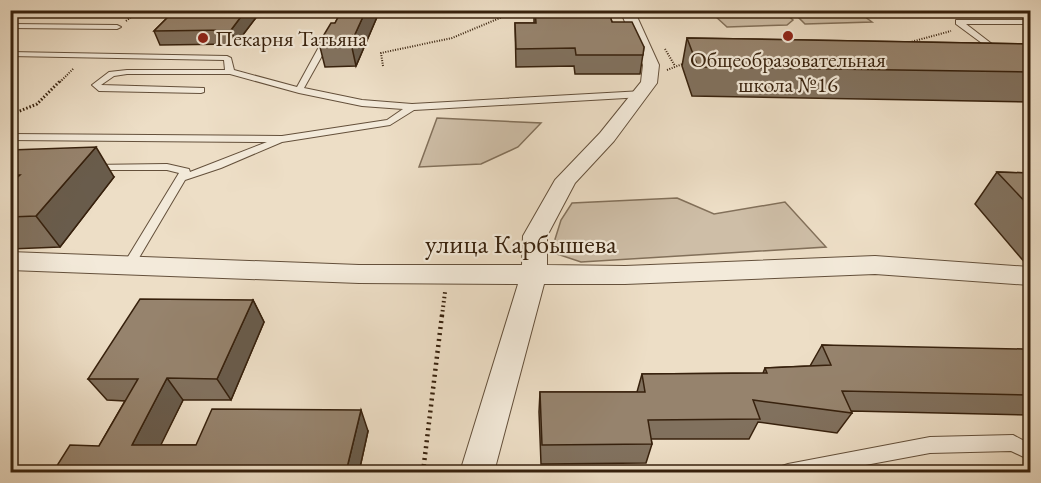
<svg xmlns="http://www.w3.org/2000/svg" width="1041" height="483" viewBox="0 0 1041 483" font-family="'EB Garamond',serif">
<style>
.green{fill:#cebea7;stroke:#82705a;stroke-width:1.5}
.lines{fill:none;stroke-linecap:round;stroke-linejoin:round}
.lane-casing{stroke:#64503b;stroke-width:2}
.street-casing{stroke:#64503b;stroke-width:2}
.path-far3{stroke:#37210d;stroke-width:2;stroke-dasharray:1 1.5;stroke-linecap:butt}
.path-far2{stroke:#37210d;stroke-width:3;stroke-dasharray:1.5 2;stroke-linecap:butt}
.path-far1{stroke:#37210d;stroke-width:4;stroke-dasharray:1.5 3;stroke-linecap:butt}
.path{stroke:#37210d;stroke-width:4.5;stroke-dasharray:2 4;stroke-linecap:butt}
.lane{fill:#f3eada;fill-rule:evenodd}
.street{fill:#f3eada;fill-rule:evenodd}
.wall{fill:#81715e;stroke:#37210d;stroke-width:1.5}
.shaded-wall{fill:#695c4c;stroke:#37210d;stroke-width:1.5}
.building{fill:#96836d;stroke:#37210d;stroke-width:1.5}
.poi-dot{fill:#8f2418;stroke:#f3eada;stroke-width:2}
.labels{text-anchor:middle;stroke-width:4.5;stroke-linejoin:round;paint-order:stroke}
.far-poi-label{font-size:22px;fill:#37210d;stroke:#f3eada;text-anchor:start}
.street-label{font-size:27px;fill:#37210d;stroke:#f3eada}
</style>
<rect width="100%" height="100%" fill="#eddec6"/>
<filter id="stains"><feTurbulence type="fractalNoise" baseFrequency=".00333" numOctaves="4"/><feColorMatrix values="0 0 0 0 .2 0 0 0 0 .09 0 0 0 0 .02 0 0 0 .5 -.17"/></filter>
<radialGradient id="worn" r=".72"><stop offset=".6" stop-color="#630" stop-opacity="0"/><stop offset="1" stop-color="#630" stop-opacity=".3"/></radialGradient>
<g class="green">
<path d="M 792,11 L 857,11 L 872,22 L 805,24 Z"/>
<path d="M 776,13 L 787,15 L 793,20 L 787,25 L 727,27 L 715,16 Z"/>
<path d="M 437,118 L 541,123 L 518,147 L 481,164 L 419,167 Z"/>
<path d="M 677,198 L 714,214 L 785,202 L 826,247 L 581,262 L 551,252 L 561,220 L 572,203 Z"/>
</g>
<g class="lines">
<g class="lane-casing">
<g id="lane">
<path d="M 956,20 L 1030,20 L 1030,24 L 966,24 L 1001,51 L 1002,53 L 998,55 L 956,24 Z"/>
<path d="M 10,24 L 117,25 L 121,27 L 117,29 L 10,28 Z"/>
<path d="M 326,34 L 333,36 L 304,88 L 362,100 L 412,104 L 643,91 L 647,94 L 643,97 L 414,110 L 390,125 L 282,142 L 221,168 L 185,180 L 133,268 L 125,268 L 123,265 L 179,173 L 167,170 L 93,170 L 88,167 L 89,165 L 167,164 L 189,169 L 190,172 L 267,142 L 10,140 L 10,134 L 282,136 L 387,120 L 403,109 L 362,106 L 299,93 L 230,74 L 127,74 L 114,76 L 101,85 L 204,88 L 204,92 L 201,93 L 99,91 L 92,85 L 109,72 L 127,70 L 225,70 L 224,60 L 10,56 L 10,52 L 227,56 L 231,58 L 234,70 L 297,87 Z"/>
<path d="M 1013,435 L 1030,444 L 1030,460 L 1011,451 L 930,453 L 828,472 L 779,472 L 782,466 L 788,464 L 930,437 Z"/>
</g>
</g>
<g class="street-casing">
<path id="street" d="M 620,10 L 634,10 L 659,65 L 657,83 L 614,141 L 575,183 L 547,236 L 547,265 L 625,266 L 875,256 L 1030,267 L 1030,285 L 875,274 L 625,284 L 544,284 L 494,472 L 460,472 L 518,284 L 359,283 L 10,270 L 10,252 L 359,265 L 522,265 L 523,236 L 555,180 L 600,133 L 641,82 L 643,65 Z"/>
</g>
<g class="path-far3">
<path d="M 126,21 L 140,10"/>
<path d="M 907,43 L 951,31"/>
<path d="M 665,49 L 675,66"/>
<path d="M 383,66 L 381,53 L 452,38 L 519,10"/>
<path d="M 667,70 L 685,63"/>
<path d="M 60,82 L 74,68"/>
</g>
<path class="path-far2" d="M 10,115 L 37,104 L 61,80"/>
<path class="path-far1" d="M 442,316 L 445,292"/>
<path class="path" d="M 423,472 L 442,315"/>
<use href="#lane" class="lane"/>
<use href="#street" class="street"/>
</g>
<g class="wall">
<path d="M 175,10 L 261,10 L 261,11 L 236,44 L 160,45 L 154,31 Z"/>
<path d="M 342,10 L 380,10 L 356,66 L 325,67 L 319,43 L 335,23 Z"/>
<path d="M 534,10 L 608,10 L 612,22 L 644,47 L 640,74 L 575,74 L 574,66 L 516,67 L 515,23 L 534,23 Z"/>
<path d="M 687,38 L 1030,44 L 1030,102 L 692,96 L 682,66 Z"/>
<path d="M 10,150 L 114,177 L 60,247 L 10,249 Z"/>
<path d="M 997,172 L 1030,173 L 1030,266 L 1026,264 L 975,204 Z"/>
<path d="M 253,300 L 264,322 L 231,400 L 183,400 L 160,445 L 196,445 L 368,431 L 359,472 L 99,446 L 125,401 L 107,400 L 88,379 Z"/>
<path d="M 822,345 L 1030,359 L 1030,415 L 851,411 L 852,413 L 837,433 L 758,422 L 749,439 L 651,439 L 652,444 L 646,463 L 541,464 L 539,412 L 540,392 L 637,392 L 642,374 L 763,373 L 765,368 L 810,366 Z"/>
</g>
<g class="shaded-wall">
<path d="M 246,10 L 261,11 L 236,44 L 231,30 Z"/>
<path d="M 366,10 L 380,10 L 356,66 L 351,43 Z"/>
<path d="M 96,147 L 114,177 L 60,247 L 36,216 Z"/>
<path d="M 253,300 L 264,322 L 231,400 L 217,379 Z"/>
<path d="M 167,378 L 183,400 L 151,465 L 132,445 Z"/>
<path d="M 361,410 L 368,431 L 359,472 L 346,472 Z"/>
</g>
<g class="building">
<path d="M 175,10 L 246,10 L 231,30 L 154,31 Z"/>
<path d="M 342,10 L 366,10 L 351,43 L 319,43 L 331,23 L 335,23 Z"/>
<path d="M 535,10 L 608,10 L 612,22 L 632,22 L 644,47 L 643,55 L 576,55 L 575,48 L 516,49 L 515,23 L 536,23 Z"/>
<path d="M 687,38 L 1030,44 L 1030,72 L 698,67 Z"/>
<path d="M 96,147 L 36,216 L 10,217 L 10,184 L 20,175 L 10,175 L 10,150 Z"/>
<path d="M 997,172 L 1030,173 L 1030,207 Z"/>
<path d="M 140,299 L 253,300 L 217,379 L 167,378 L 132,445 L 196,445 L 212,409 L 361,410 L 346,472 L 53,472 L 70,445 L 99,446 L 138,379 L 88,379 Z"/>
<path d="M 822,345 L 1023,349 L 1030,359 L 1030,395 L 842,391 L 852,413 L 753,400 L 760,419 L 648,420 L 652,444 L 542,445 L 540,392 L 645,392 L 642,374 L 767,373 L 765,368 L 831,365 Z"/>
</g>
<g class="poi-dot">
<circle cx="788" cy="36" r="6"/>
<circle cx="203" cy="38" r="6"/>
</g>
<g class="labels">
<g class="far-poi-label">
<text x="215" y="46">Пекарня Татьяна</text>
<text x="788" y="67" text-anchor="middle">Общеобразовательная<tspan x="788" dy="25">школа №16</tspan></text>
</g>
<g class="street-label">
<text x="521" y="253">улица Карбышева</text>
</g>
</g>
<rect width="1041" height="483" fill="none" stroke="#eddec6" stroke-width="36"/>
<rect x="12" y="12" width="1017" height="459" fill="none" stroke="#37210d" stroke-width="3"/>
<rect x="18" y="18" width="1005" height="447" fill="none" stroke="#37210d" stroke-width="1.5"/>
<rect width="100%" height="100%" filter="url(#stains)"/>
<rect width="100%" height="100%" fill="url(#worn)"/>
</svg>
